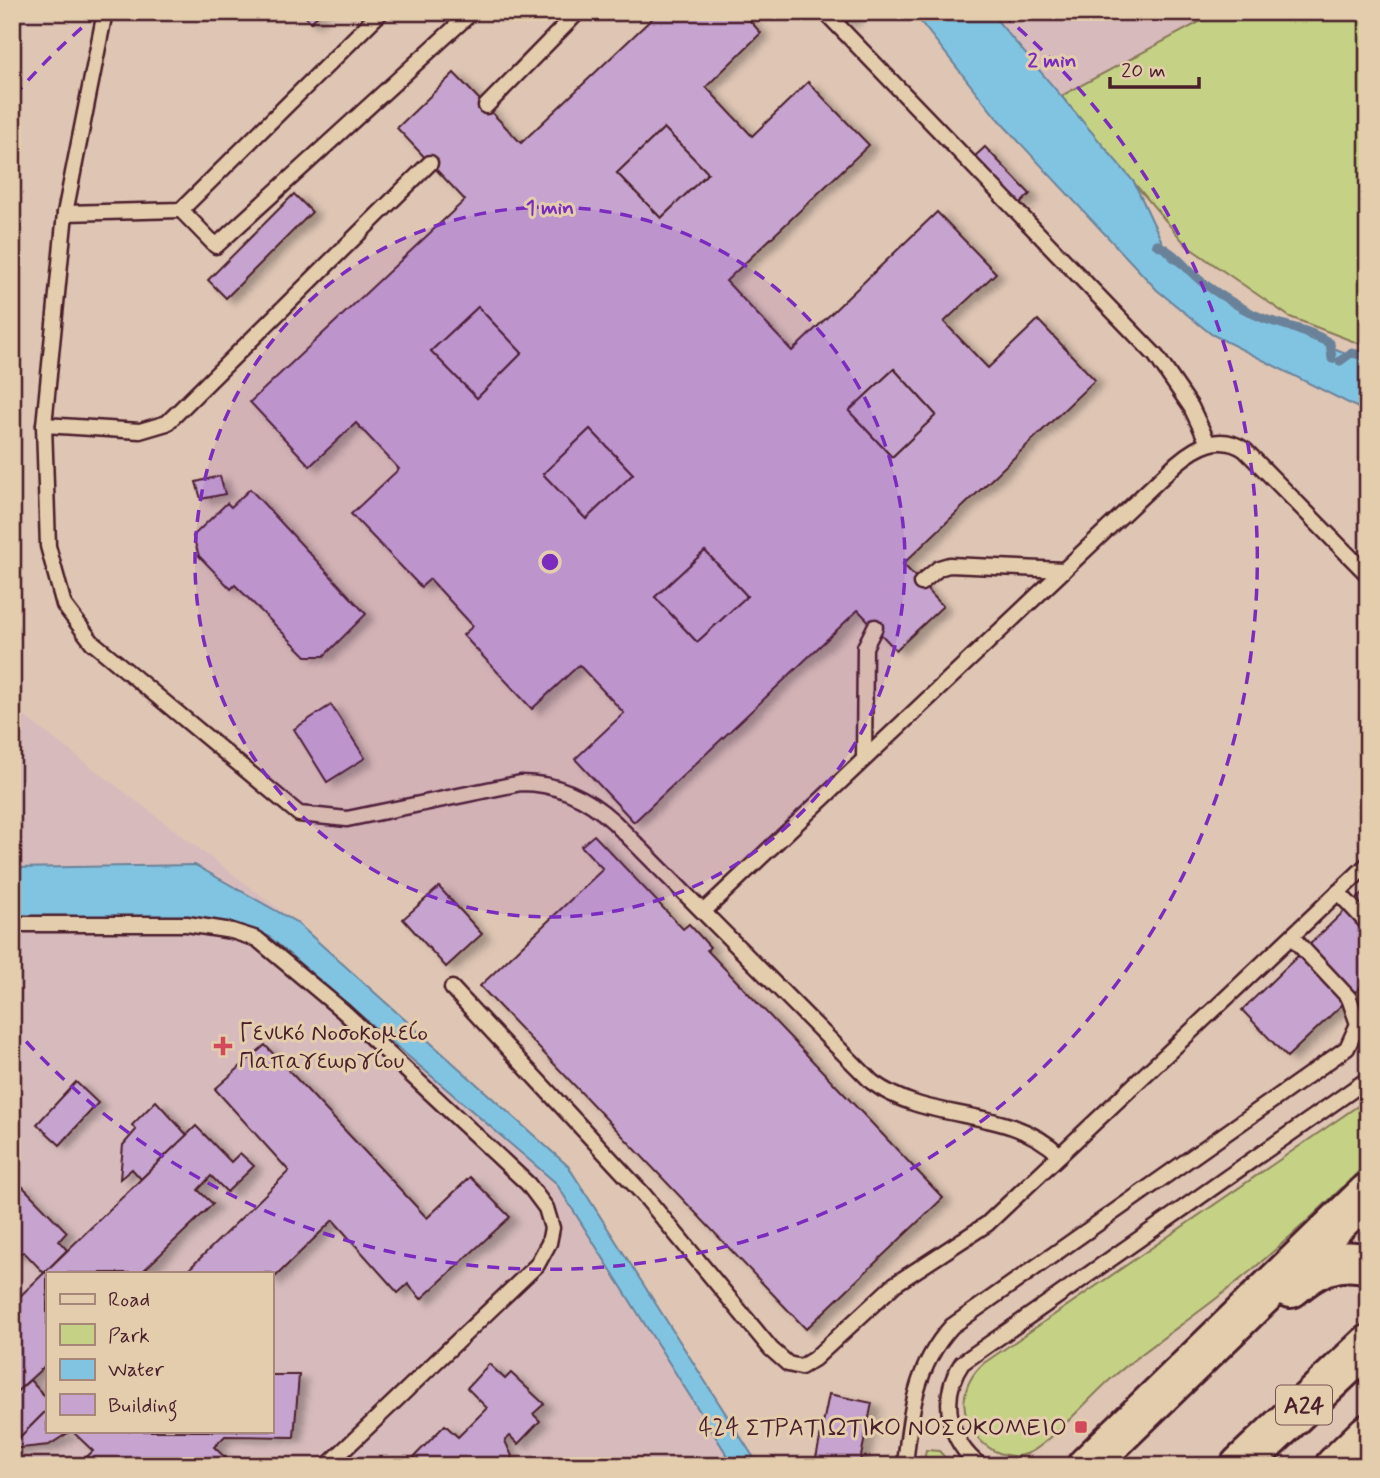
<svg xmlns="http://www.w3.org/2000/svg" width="1380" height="1478" viewBox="0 0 1380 1478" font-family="Mynerve,sans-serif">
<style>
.built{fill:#d7bbbc;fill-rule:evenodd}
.green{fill:#c5d286;stroke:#887858;stroke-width:2}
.water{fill:#81c4e2;stroke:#6b8299;stroke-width:2}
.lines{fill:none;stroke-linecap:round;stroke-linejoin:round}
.stream{stroke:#6b8299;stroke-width:9}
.building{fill:#c6a4cf;stroke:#4a1f2b;stroke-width:2;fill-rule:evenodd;filter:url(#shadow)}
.lane-casing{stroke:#4a1f2b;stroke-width:19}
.secondary-casing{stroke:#4a1f2b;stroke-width:44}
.highway-casing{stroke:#4a1f2b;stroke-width:44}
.lane{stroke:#e4cdad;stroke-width:14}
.secondary{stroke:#e4cdad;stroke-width:38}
.highway{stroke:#e4cdad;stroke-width:38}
.ring{fill:none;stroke:#7b2cbf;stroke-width:3.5;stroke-dasharray:12 9}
.poi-dot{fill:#d1495b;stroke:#e4cdad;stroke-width:2.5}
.labels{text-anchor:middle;stroke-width:6;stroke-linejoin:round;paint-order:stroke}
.shield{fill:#e4cdad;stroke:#785352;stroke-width:2}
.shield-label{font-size:23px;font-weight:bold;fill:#4a1f2b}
.poi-label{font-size:24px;fill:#4a1f2b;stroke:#e4cdad;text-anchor:start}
.centre{fill:#7b2cbf;stroke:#e4cdad;stroke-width:3.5}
.ring-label{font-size:21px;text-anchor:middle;font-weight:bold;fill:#7b2cbf;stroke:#e4cdad;stroke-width:6;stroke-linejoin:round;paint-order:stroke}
</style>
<defs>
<filter id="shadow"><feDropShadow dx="8" dy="4.5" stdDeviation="3.5" flood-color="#0004"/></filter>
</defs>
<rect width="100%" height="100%" fill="#dec5b4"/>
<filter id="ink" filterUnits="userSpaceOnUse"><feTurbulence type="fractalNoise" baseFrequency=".0143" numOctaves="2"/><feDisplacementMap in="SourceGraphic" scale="14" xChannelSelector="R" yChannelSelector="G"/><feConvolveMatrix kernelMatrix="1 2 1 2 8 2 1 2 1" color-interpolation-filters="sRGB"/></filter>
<g filter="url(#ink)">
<g class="built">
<path d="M 990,12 L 1218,12 L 1061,96 Z"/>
<path d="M 12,707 L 296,922 L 570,1171 L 753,1466 L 12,1466 ZM 47,1273 L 271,1273 L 271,1431 L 47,1431 Z"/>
</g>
<g class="green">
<path d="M 1218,12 L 1368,12 L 1368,347 L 1290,317 L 1187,246 L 1061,96 Z"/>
<path d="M 1368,1099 L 1368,1162 C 1323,1207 1277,1251 1227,1290 C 1190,1320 1149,1346 1113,1377 C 1091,1396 1053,1440 1031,1452 C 991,1473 934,1408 984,1363 Z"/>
<path d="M 926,1450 L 939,1451 L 953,1466 L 923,1466 Z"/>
</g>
<g class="water">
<path d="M 913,12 L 990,12 L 1134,182 L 1170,259 L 1242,311 L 1368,362 L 1368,413 L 1211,334 L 1157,290 L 996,117 Z"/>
<path d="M 195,865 L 296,922 L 568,1166 L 759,1466 L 734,1466 L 556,1183 L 268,936 L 223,922 L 12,925 L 12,868 Z"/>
</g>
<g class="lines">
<g class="stream">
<path d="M 1156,244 C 1175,252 1186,269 1202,282 C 1215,292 1230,301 1244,309 C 1273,327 1302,324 1330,343 L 1332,359"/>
<path d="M 1340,361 L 1351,353 L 1368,356"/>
</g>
</g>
<g class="building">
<path d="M 301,12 L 322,12 L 311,22 Z"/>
<path d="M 659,12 L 742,12 L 761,33 L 706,87 L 752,136 L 808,82 L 869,145 L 726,281 L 792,351 L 937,212 L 996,273 L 944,322 L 988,368 L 1038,320 L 1095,380 L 903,564 L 943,606 L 896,650 L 858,610 L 634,822 L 575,759 L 624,713 L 579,665 L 532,709 L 463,635 L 473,626 L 430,579 L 421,587 L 351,514 L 399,469 L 356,423 L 310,466 L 250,402 L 465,200 L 397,128 L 454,73 L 521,143 ZM 664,128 L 708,173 L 661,218 L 617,173 ZM 478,307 L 522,353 L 477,398 L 431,351 ZM 894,369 L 936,415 L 892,457 L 849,411 ZM 590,429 L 633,474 L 586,519 L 543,474 ZM 705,551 L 747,596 L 697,642 L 655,597 Z"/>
<path d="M 838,12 L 857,12 L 847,22 Z"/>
<path d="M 664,128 L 708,173 L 661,218 L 617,173 Z"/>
<path d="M 985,147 L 1030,194 L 1020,204 L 974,157 Z"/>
<path d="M 294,194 L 312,212 L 226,298 L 208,280 Z"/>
<path d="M 478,307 L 522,353 L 477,398 L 431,351 Z"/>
<path d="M 894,369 L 936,415 L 892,457 L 849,411 Z"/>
<path d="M 590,429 L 633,474 L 586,519 L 543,474 Z"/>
<path d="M 220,476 L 225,494 L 201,499 L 196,482 Z"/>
<path d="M 250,489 L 366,614 L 324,656 L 306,656 L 235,585 L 231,589 L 199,556 L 193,536 L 227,503 L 231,507 Z"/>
<path d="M 705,551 L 747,596 L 697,642 L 655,597 Z"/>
<path d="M 331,705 L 365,758 L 327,782 L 294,729 Z"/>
<path d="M 594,835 L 683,929 L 689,924 L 710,947 L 707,950 L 943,1198 L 806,1329 L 480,986 L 603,869 L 581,846 Z"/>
<path d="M 439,887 L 482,934 L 446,967 L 403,919 Z"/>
<path d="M 1368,888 L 1368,980 L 1287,1057 L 1242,1010 Z"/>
<path d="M 265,1045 L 427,1218 L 470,1177 L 510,1217 L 421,1299 L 408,1284 L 398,1293 L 333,1220 L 271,1281 L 271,1273 L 185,1273 L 289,1171 L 215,1089 Z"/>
<path d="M 76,1082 L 98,1103 L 60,1145 L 37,1124 Z"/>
<path d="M 156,1101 L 187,1135 L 141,1179 L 132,1169 L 120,1179 L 123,1145 L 136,1130 L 132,1125 Z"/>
<path d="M 196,1126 L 231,1162 L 240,1153 L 254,1166 L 227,1192 L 211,1176 L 198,1190 L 213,1204 L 141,1273 L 47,1273 L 47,1364 L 12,1396 L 12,1304 Z"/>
<path d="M 20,1184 L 67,1232 L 59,1241 L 67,1250 L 44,1273 L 24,1252 L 12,1255 L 12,1192 Z"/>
<path d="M 489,1364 L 505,1379 L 511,1373 L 544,1404 L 533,1414 L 540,1421 L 518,1444 L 510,1436 L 505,1441 L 512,1456 L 508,1466 L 405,1466 L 445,1425 L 458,1437 L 487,1408 L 467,1388 Z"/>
<path d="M 271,1375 L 299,1375 L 294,1437 L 225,1436 L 214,1447 L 234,1466 L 82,1466 L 80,1463 L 93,1451 L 72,1431 L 271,1431 Z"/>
<path d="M 30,1380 L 47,1399 L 47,1410 L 12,1445 L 12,1396 Z"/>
<path d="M 829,1394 L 872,1403 L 859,1466 L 815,1463 Z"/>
<path d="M 47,1410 L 47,1431 L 71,1431 L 49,1445 L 12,1449 L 12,1445 Z"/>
</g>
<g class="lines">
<g class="lane-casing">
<g id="lane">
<path d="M 105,12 L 65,213 L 44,425 L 48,546 L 64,605 L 92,642 L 299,814 L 347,819 L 521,783 C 557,783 588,798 614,822 L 872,1082 C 930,1125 1006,1104 1060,1155"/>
<path d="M 825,12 L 1156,356 L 1191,407 L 1208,443"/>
<path d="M 486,106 L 578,12"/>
<path d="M 181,210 L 216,246 L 472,12"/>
<path d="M 65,213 L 181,210 L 381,12"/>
<path d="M 44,425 L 140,431 L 167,423 L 430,163"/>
<path d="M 921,583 L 939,568 L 949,565 L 1064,570"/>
<path d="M 864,758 L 865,647 L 875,627"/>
<path d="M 1338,892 L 1368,924"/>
<path d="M 704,911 L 1177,463 C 1197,446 1220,433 1245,450 L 1368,575"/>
<path d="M 12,924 L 187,924 L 232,931 L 257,939 L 343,1011 L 528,1184 L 546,1208 L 552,1228 L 549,1243 L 537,1265 L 327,1466"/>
<path d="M 452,988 L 643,1194 L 771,1349 L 788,1364 L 801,1367 L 814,1359 L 895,1284 L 987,1224 L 1368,864"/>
<path d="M 905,1466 C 910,1414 915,1366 952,1326 L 1347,1048 L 1358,1024 L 1349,998 L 1292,937"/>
<path d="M 981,1466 C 948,1442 939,1397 962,1363 L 1368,1079"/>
</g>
</g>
<g class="secondary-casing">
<g id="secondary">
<path d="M 1291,1288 C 1314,1268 1336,1256 1368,1264"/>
<path d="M 1087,1466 L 1368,1193"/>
</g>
</g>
<g class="highway-casing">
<g id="highway">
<path d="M 1240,1466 L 1368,1345"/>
<path d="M 1335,1466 L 1368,1434"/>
</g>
</g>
<use href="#lane" class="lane"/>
<use href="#secondary" class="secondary"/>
<use href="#highway" class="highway"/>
</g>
</g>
<circle cx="550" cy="562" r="355" fill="#7b2cbf" fill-opacity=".12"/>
<g class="ring">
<circle cx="550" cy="562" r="355"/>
<path d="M14 96A710 710 0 0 1 98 14M1002 14A710 710 0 1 1 14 1028"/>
</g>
<g class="poi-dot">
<path d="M219.5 1035.5h7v7h7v7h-7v7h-7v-7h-7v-7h7z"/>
<rect x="1074" y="1420" width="14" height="14" rx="3.5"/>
</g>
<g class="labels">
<rect class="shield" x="1276" y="1385.5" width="56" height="39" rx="5"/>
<g class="shield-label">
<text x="1304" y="1413">Α24</text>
</g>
<g class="poi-label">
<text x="239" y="1040">Γενικό Νοσοκομείο<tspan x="239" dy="28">Παπαγεωργίου</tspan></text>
<text x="1067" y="1435" text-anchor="end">424 ΣΤΡΑΤΙΩΤΙΚΟ ΝΟΣΟΚΟΜΕΙΟ</text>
</g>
</g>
<circle cx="550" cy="562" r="10" class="centre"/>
<g class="ring-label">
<text x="1052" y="67">2 min</text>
<text x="550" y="214">1 min</text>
</g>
<rect width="1380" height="1478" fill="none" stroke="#e4cdad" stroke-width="42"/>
<rect x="21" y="21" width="1338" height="1436" fill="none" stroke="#4a1f2b" stroke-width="2.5" filter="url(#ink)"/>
<rect x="46" y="1272" width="228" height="161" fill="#e4cdad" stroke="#a68779" stroke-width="2"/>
<rect x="60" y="1294" width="35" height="10" fill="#e4cdad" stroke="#a68779" stroke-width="2"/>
<text x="108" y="1306" font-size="21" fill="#4a1f2b">Road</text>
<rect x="60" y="1324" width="35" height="21" fill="#c5d286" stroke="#a68779" stroke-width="2"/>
<text x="108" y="1342" font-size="21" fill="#4a1f2b">Park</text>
<rect x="60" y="1359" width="35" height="21" fill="#81c4e2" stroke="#a68779" stroke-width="2"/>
<text x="108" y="1376" font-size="21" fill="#4a1f2b">Water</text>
<rect x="60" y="1394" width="35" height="21" fill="#c6a4cf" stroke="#a68779" stroke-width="2"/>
<text x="108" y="1412" font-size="21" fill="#4a1f2b">Building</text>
<path d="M1110 77v10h89v-10" fill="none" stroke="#4a1f2b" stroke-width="3.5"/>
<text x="1121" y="77" font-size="21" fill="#4a1f2b" stroke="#e4cdad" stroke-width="5" paint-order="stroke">20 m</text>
</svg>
